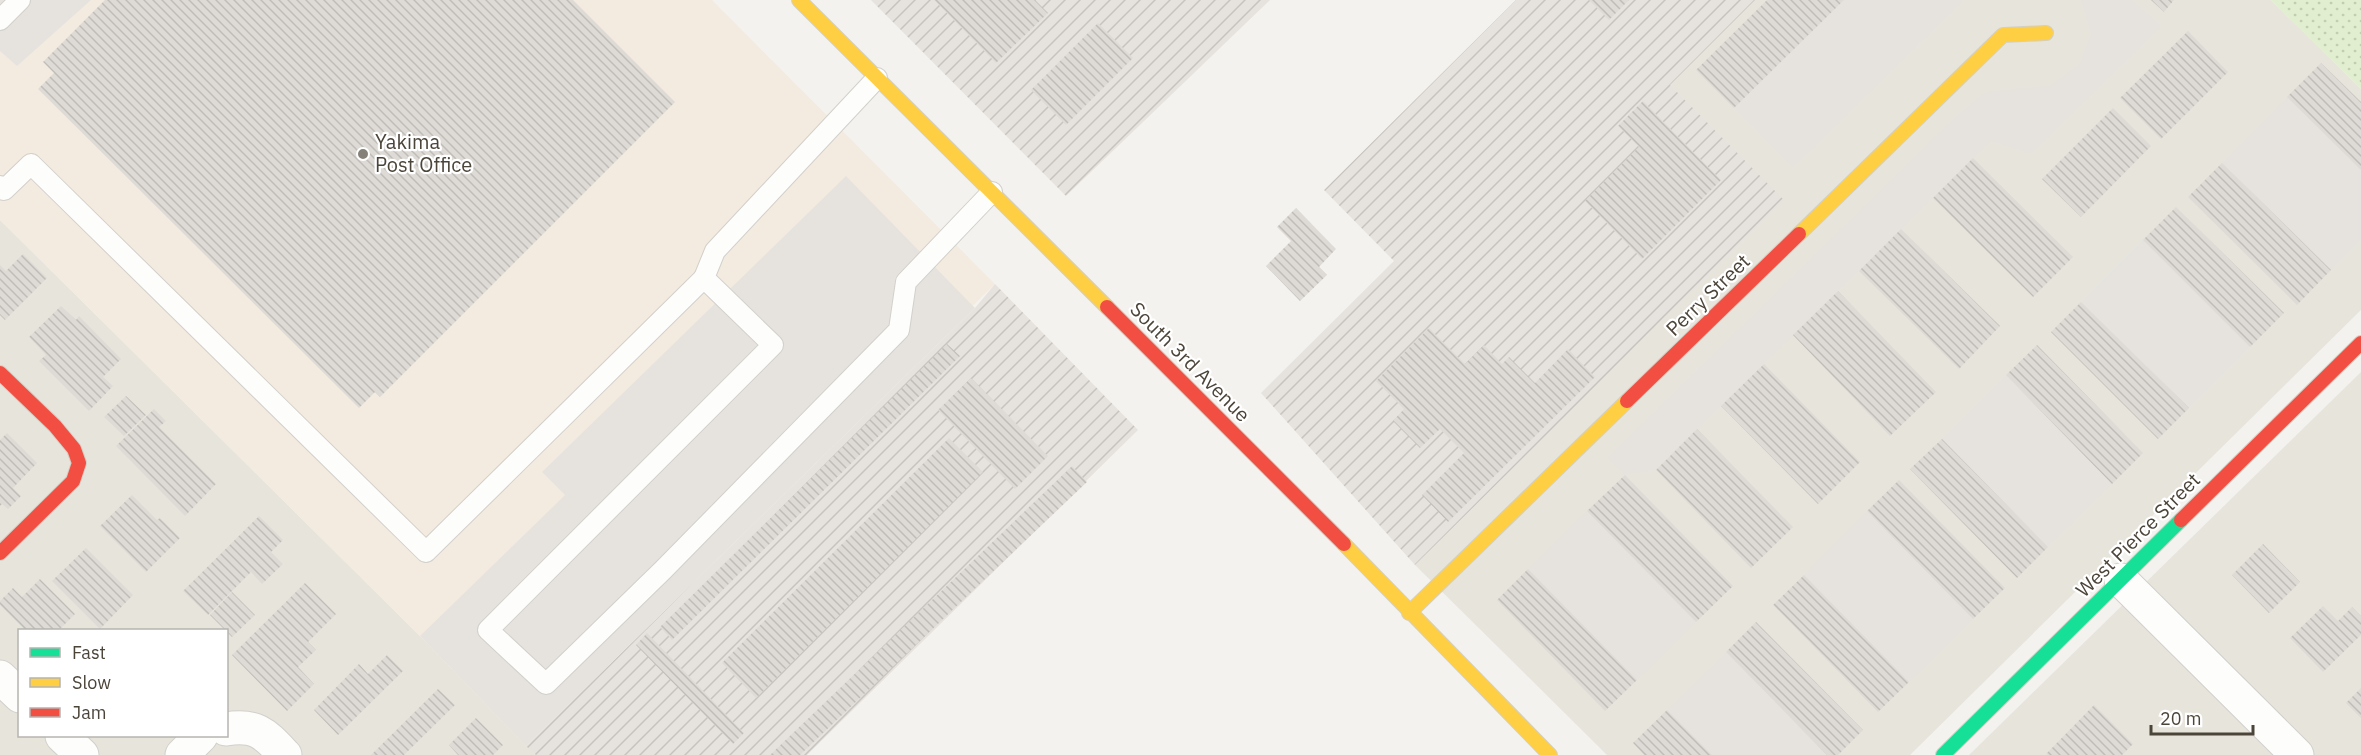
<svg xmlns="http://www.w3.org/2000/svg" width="2361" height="755" viewBox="0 0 2361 755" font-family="'IBM Plex Sans',sans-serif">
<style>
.residential{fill:#e7e4dc;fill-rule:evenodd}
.commercial{fill:#f3ebdf}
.industrial{fill:url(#industrial-furrows)}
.grass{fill:url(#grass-dots)}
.parking{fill:#e6e3df}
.building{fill:url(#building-back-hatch)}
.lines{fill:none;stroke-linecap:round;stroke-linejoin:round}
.lane-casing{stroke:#d2d0cb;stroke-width:22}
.street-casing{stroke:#d2d0cb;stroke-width:35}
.fast-casing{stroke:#d3cfc5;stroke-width:16}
.slow-casing{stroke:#d3cfc5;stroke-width:16}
.jam-casing{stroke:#d3cfc5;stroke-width:16}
.lane{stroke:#fdfdfc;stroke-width:20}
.street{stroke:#fdfdfc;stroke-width:33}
.fast{stroke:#16e098;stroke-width:14}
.slow{stroke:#ffcf43;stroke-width:14}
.jam{stroke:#f24e42;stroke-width:14}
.poi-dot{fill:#868178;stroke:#fff;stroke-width:2}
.labels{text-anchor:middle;stroke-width:4.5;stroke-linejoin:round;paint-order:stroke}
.poi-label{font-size:20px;fill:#4b4439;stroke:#fff;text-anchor:start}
.street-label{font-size:20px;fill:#4b4439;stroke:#fff}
</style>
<defs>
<pattern id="industrial-furrows" width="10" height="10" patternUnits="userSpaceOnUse" patternTransform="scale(1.5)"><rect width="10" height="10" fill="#e6e2de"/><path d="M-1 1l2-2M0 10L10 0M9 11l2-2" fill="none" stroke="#c7c3bf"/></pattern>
<pattern id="grass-dots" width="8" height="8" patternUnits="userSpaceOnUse" patternTransform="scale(1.5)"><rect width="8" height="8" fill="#e1eecf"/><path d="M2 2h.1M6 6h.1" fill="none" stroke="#c3cdb2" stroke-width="1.8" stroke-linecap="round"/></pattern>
<pattern id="building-back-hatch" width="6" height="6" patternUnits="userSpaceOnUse" patternTransform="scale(1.5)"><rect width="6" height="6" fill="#dedbd6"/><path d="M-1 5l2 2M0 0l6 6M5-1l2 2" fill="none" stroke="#c0bdb8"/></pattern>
</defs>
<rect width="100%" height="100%" fill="#f4f2ee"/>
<g class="residential">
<path d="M 1752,0 L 2271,0 L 2361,89 L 2361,310 L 1910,755 L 1607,755 L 1415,565 L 1783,200 L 1661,85 Z"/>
<path d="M 0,220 L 420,636 L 536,755 L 0,755 ZM 20,630 L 226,630 L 226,736 L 20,736 Z"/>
<path d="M 2361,372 L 2361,755 L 1969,755 Z"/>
</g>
<path class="commercial" d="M 0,0 L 712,0 L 995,284 L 526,746 L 420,636 L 0,220 Z"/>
<g class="industrial">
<path d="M 871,0 L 1270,0 L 1066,196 Z"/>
<path d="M 1516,0 L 1755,0 L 1670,85 L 1784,200 L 1415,565 L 1261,393 L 1394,261 L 1324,190 Z"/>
<path d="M 995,284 L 1138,430 L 807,755 L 536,755 L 526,746 L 975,308 Z"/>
</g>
<path class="grass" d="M 2271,0 L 2361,0 L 2361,89 Z"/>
<g class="parking">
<path d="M 0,0 L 91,0 L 17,66 L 0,51 Z"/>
<path d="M 1844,0 L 1964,0 L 1793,168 L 1734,108 Z"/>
<path d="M 2081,0 L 2132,0 L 2162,26 L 2031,154 L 1991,141 L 1656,470 L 1625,475 L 1607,458 L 1953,119 L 1985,92 L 2052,85 L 2080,64 L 2091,34 Z"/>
<path d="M 2287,97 L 2361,170 L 2361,240 L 2331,270 L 2222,163 Z"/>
<path d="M 846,176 L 975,308 L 526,746 L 420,636 L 565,495 L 542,472 Z"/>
<path d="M 2143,240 L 2250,347 L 2189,408 L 2081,302 Z"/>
<path d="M 2006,375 L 2112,484 L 2048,547 L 1942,439 Z"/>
<path d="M 1587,511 L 1696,622 L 1637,680 L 1528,569 Z"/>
<path d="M 1867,511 L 1973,619 L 1909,682 L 1804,575 Z"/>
<path d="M 1726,652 L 1827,755 L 1712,755 L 1667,710 Z"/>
</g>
<g class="building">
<path d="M 105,0 L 573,0 L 675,102 L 380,397 L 375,392 L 359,408 L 38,89 L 54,73 L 43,62 Z"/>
<path d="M 934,0 L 1035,0 L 1048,13 L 996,63 Z"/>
<path d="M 1589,0 L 1629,0 L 1609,20 Z"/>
<path d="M 1767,0 L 1844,0 L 1734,108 L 1696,70 Z"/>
<path d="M 2151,0 L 2174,0 L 2164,12 Z"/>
<path d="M 1098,23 L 1133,58 L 1066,125 L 1031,90 Z"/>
<path d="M 2188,31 L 2228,72 L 2161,139 L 2120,98 Z"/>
<path d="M 2321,63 L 2361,102 L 2361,170 L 2287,97 Z"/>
<path d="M 1643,101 L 1721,180 L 1642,259 L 1585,201 L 1639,147 L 1618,126 Z"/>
<path d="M 2113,108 L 2151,146 L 2081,217 L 2042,179 Z"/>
<path d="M 1973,158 L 2073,257 L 2033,297 L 1933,198 Z"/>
<path d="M 2222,163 L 2331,270 L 2297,305 L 2188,197 Z"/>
<path d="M 2176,207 L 2284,313 L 2250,347 L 2143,240 Z"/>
<path d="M 1296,208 L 1336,249 L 1319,267 L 1327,275 L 1300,301 L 1266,266 L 1291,241 L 1277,227 Z"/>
<path d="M 1901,229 L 2000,326 L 1959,369 L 1859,271 Z"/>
<path d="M 23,254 L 47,278 L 5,320 L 0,315 L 0,265 L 6,271 Z"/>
<path d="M 1838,291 L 1936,392 L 1890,436 L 1793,335 Z"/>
<path d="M 2081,302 L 2189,408 L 2158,439 L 2051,332 Z"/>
<path d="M 61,306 L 76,320 L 79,316 L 121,359 L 103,377 L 113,386 L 89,411 L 39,361 L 46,355 L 29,337 Z"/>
<path d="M 1429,328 L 1465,364 L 1484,345 L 1502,364 L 1509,357 L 1535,383 L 1568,349 L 1595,377 L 1448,522 L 1422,495 L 1464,453 L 1440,429 L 1420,448 L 1393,421 L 1404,409 L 1376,381 Z"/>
<path d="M 947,344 L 960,356 L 672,640 L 660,627 Z"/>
<path d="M 2037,345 L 2143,453 L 2112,484 L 2006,375 Z"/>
<path d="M 1764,364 L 1860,462 L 1818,504 L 1721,406 Z"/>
<path d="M 971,378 L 1048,456 L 1015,489 L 938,410 Z"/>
<path d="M 126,396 L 146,415 L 124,436 L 104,417 Z"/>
<path d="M 154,409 L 166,421 L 159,427 L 216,484 L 185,516 L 116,446 Z"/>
<path d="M 1697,429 L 1793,527 L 1751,568 L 1656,470 Z"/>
<path d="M 7,433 L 37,463 L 13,488 L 21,496 L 8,509 L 2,504 L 0,506 L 0,440 Z"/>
<path d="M 949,438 L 983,472 L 756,698 L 722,663 Z"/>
<path d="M 1942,439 L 2048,547 L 2017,578 L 1910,469 Z"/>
<path d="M 1072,466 L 1087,482 L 800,755 L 770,755 Z"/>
<path d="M 1625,475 L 1733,586 L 1696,622 L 1587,511 Z"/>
<path d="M 1899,480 L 2005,588 L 1973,619 L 1867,511 Z"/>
<path d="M 132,495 L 157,520 L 160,518 L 180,538 L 146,572 L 100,526 Z"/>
<path d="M 259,516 L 283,540 L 271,552 L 283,564 L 262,584 L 251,572 L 208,615 L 183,591 Z"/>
<path d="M 2263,544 L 2300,582 L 2269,613 L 2232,575 Z"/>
<path d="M 86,548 L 133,595 L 100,629 L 52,581 Z"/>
<path d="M 1528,569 L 1637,680 L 1605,711 L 1497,600 Z"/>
<path d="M 1804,575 L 1909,682 L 1878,712 L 1773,605 Z"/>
<path d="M 40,579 L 75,614 L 59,630 L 25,630 L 0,605 L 0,601 L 13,588 L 22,597 Z"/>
<path d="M 305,583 L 336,614 L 308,642 L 316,650 L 298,667 L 314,684 L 287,711 L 232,655 Z"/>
<path d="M 232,592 L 255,615 L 232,637 L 210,615 Z"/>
<path d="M 2323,606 L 2338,621 L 2352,607 L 2361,616 L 2361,635 L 2323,672 L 2290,638 Z"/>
<path d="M 1756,622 L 1863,730 L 1838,755 L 1827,755 L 1726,652 Z"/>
<path d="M 647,633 L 744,733 L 733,744 L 636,645 Z"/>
<path d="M 387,655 L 403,671 L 338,735 L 314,710 L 359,664 L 368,674 Z"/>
<path d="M 2361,688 L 2361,718 L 2346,703 Z"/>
<path d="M 438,689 L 455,705 L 404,755 L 371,755 Z"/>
<path d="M 2094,705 L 2133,744 L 2122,755 L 2048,755 L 2046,754 Z"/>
<path d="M 1667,710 L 1712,755 L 1644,755 L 1633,743 Z"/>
<path d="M 476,718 L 503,745 L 493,755 L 458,755 L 449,745 Z"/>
</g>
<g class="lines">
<g class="lane-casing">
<g id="lane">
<path d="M 0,20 L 20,0"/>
<path d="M 0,186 L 4,190 L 31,164 L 426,552 L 704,278 L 773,345 L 488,630 L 546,684 L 663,570 L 899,330 L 906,282 L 992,192"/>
<path d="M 704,278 L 715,251 L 877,78"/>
</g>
</g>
<g class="street-casing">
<g id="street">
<path d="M 2121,580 L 2297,755"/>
<path d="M 0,677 L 20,696"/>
<path d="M 226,729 C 257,724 265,734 285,755"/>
<path d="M 62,736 L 82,755"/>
<path d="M 182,755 L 201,736"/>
</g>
</g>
<g class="fast-casing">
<path id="fast" d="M 1943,755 L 2181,520"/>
</g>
<g class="slow-casing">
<g id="slow">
<path d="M 799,0 L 1107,307"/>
<path d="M 1799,234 L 2003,35 L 2046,33"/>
<path d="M 1344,544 L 1550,755"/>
<path d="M 1409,613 L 1627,401"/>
</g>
</g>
<g class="jam-casing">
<g id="jam">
<path d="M 1107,307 L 1344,544"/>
<path d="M 0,373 L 55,426 L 74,449 L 79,463 L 73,481 L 0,553"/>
<path d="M 1627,401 L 1799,234"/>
<path d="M 2181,520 L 2361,343"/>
</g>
</g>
<use href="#lane" class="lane"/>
<use href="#street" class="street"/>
<use href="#fast" class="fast"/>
<use href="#slow" class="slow"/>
<use href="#jam" class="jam"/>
</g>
<circle class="poi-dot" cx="363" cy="154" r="6"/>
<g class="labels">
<g class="poi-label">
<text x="375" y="149">Yakima<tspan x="375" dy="23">Post Office</tspan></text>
</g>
<g class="street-label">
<text transform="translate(1708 295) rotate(-44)" y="7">Perry Street</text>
<text transform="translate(1190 362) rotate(45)" y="7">South 3rd Avenue</text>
<text transform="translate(2138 535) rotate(-45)" y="7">West Pierce Street</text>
</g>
</g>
<rect x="18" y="629" width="210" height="108" fill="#ffffff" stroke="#b7b4b0" stroke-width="1.5"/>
<rect x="30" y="648" width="30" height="9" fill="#16e098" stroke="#b7b4b0" stroke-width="1.5"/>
<text x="72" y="659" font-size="18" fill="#4b4439">Fast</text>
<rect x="30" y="678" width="30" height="9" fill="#ffcf43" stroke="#b7b4b0" stroke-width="1.5"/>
<text x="72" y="689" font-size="18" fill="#4b4439">Slow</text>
<rect x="30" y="708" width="30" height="9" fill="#f24e42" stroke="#b7b4b0" stroke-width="1.5"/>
<text x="72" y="719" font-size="18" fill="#4b4439">Jam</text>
<path d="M2151 725v9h102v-9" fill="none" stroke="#4b4439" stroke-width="3"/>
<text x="2160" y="725" font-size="18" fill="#4b4439" stroke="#ffffff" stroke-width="4.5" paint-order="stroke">20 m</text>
</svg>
